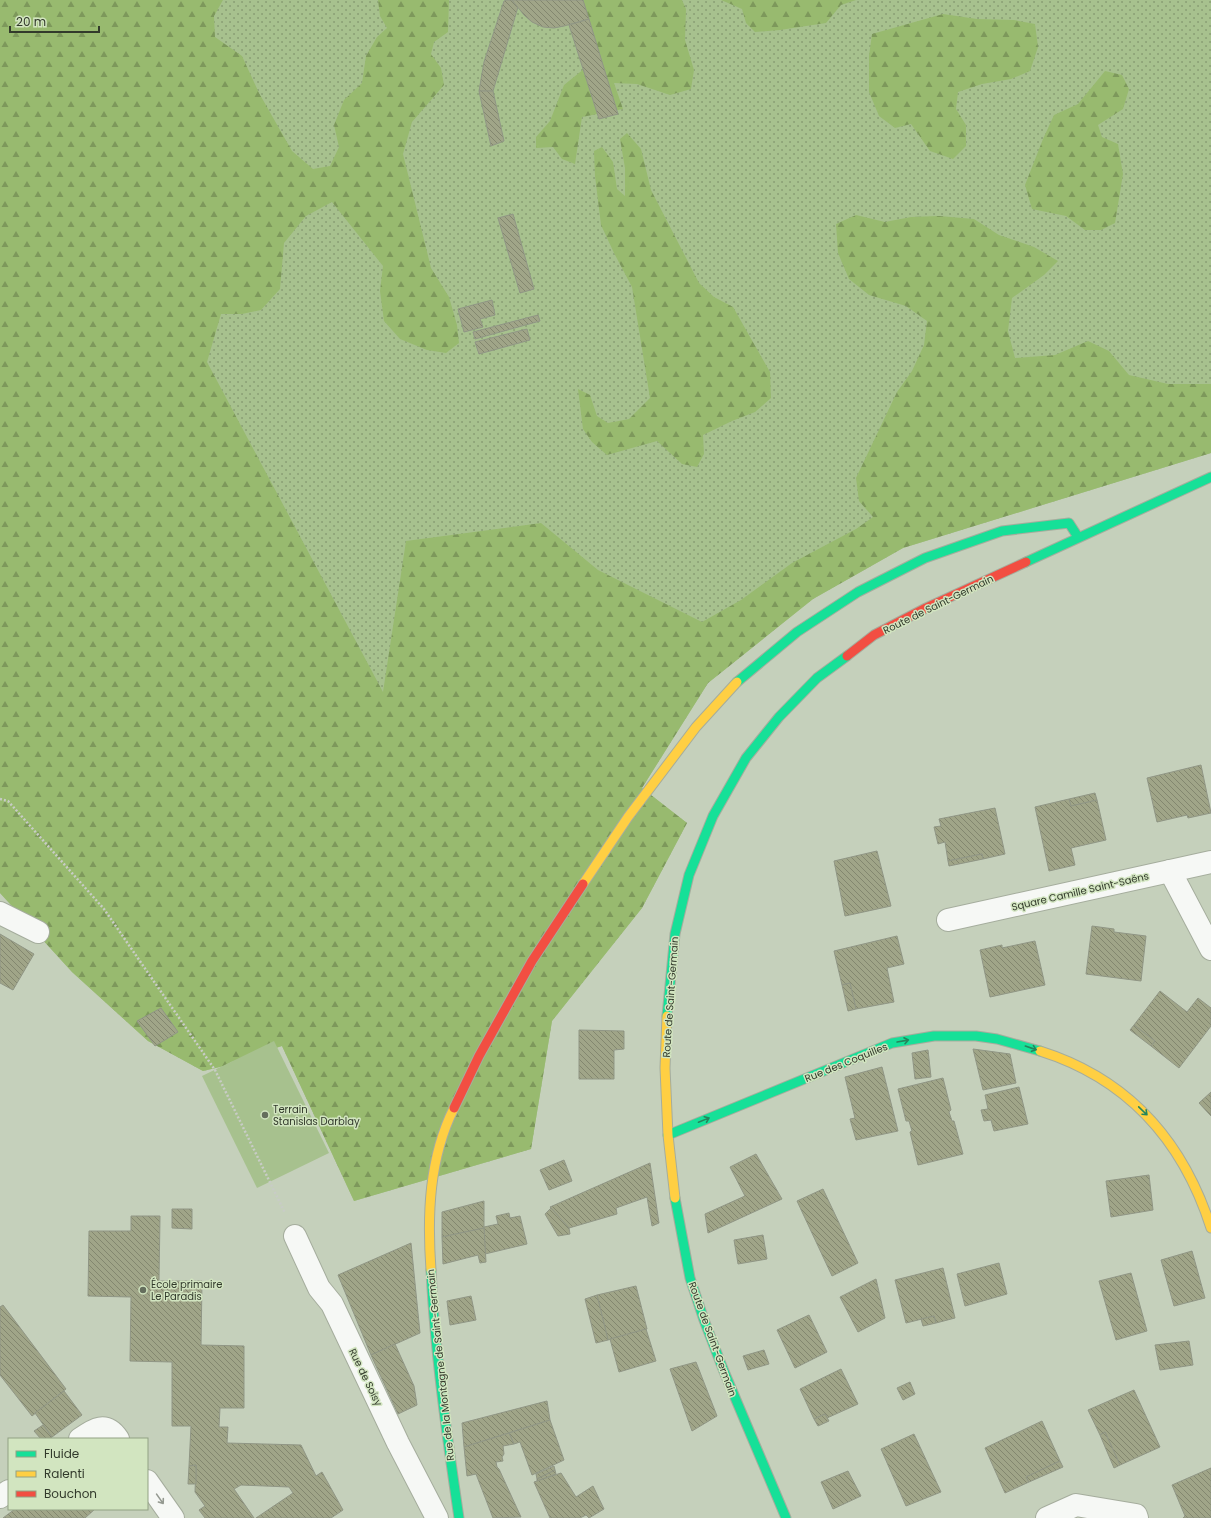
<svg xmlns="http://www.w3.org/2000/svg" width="1211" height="1518" viewBox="0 0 1211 1518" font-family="Poppins,sans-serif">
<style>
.grass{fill:url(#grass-dots)}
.forest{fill:url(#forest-firs)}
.garden{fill:#a7c18e}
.building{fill:url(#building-back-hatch);stroke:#909685}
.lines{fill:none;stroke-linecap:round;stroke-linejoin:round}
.street-casing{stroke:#a5ad9d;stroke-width:24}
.fast-casing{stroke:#a5ad9d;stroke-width:11}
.slow-casing{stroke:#a5ad9d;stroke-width:11}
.jam-casing{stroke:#a5ad9d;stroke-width:11}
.path{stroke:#c8ccc6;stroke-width:2.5;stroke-dasharray:2 2;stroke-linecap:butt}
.street{stroke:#f6f8f5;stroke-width:22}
.fast{stroke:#16e098;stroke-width:9}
.slow{stroke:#ffcf43;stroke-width:9}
.jam{stroke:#f24e42;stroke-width:9}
.oneway{stroke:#25855c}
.oneway2{stroke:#949990}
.poi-dot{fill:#656e5d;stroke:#d2e5c0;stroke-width:1.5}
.labels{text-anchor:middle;stroke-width:3;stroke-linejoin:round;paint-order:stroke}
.street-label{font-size:10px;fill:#323a2b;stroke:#d2e5c0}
.poi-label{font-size:10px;fill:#323a2b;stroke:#d2e5c0;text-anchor:start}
</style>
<defs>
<pattern id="grass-dots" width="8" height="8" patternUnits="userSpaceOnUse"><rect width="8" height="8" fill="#a7c18e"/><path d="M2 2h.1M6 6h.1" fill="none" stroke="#899e74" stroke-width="1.8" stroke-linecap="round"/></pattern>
<pattern id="forest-firs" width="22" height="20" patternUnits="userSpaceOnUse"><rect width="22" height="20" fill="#98ba6f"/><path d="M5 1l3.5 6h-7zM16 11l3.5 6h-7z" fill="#7d985b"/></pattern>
<pattern id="building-back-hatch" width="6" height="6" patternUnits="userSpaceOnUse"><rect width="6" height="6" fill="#a0a588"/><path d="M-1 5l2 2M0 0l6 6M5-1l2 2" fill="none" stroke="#83876f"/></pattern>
</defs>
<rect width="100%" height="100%" fill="#c5d0bb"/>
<path class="grass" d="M 0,0 L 1211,0 L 1211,453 L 903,548 L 813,599 L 708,683 L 642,788 L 687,823 L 642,908 L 552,1021 L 531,1149 L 354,1201 L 282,1046 L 231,1062 L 224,1066 L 203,1071 L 148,1041 L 72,972 L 0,893 Z"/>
<g class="forest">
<path d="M 0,0 L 223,0 L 214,16 L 215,37 L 242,56 L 259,93 L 292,151 L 313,169 L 330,166 L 339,147 L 334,125 L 344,100 L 362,83 L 366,56 L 377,37 L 387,28 L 380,16 L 378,0 L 449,0 L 448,32 L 434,42 L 431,54 L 441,68 L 444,85 L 412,122 L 403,154 L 431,268 L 449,297 L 457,325 L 459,343 L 446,353 L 427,350 L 400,339 L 384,321 L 380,291 L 383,266 L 332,202 L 306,216 L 284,243 L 280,289 L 261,310 L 242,314 L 221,314 L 207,362 L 383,692 L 406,541 L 541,523 L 598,570 L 702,622 L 741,600 L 792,563 L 856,529 L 873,517 L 859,501 L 856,478 L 897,392 L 912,371 L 924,345 L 927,321 L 906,306 L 869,295 L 849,279 L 838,253 L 836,224 L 856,215 L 885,222 L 911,217 L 939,216 L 974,219 L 999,235 L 1034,247 L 1058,261 L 1044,275 L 1012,298 L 1008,331 L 1015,358 L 1055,355 L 1088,341 L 1109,351 L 1129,375 L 1168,384 L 1211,384 L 1211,453 L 903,548 L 813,599 L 708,683 L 642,788 L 687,823 L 642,908 L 552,1021 L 531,1149 L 354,1201 L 282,1046 L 231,1062 L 224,1066 L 203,1071 L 148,1041 L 72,972 L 0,893 Z"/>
<path d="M 580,0 L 682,0 L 686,9 L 685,40 L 694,70 L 691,89 L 670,95 L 637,84 L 614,83 L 623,109 L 582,117 L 575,164 L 562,159 L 553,147 L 536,148 L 536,137 L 550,121 L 564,85 L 600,56 Z"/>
<path d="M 721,0 L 856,0 L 841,5 L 826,23 L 780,30 L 755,32 L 746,23 L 742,9 Z"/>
<path d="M 943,14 L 977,19 L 1014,20 L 1035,24 L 1038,47 L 1030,71 L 1011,79 L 982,84 L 958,92 L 956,109 L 966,125 L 966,146 L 953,159 L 930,151 L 911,124 L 895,128 L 879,116 L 869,92 L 869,56 L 872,34 Z"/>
<path d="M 1105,71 L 1122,75 L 1129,89 L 1123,109 L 1098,125 L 1102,137 L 1118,144 L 1123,174 L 1115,223 L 1101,230 L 1085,230 L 1066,216 L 1032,209 L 1025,185 L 1043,139 L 1054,115 L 1078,104 Z"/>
<path d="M 627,133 L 641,149 L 651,190 L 699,283 L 714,297 L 733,307 L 770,372 L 771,398 L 755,412 L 732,421 L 703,435 L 704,454 L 697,467 L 682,464 L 657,441 L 607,455 L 592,442 L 583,429 L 578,389 L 590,395 L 597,416 L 608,423 L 629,419 L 650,398 L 632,287 L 614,253 L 601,225 L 595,176 L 594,151 L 602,147 L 613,162 L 617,189 L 625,196 L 625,168 L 620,139 Z"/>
</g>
<path class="garden" d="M 274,1041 L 329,1153 L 257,1188 L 202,1076 Z"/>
<g class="building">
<path d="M 507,0 L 512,0 L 518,7 L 493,91 L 479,91 L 484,62 L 504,1 Z"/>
<path d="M 512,0 L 583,0 L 589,19 L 564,26 L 554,28 L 543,27 L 532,22 L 524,15 Z"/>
<path d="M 589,19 L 618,114 L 599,119 L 569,25 Z"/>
<path d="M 479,91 L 493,91 L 504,141 L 491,146 Z"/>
<path d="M 513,214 L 534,289 L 520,293 L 498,218 Z"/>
<path d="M 492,300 L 495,315 L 480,319 L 483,327 L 464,332 L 458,309 Z"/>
<path d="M 538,315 L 540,321 L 475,339 L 473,332 Z"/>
<path d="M 527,329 L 530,340 L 479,354 L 475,342 Z"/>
<path d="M 1201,765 L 1211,813 L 1188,818 L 1187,815 L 1157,822 L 1147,778 Z"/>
<path d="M 1095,793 L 1097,800 L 1071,806 L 1069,799 Z"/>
<path d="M 1069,799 L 1071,806 L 1097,800 L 1106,840 L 1071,848 L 1075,865 L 1049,871 L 1035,807 Z"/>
<path d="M 995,808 L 1005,854 L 983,859 L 982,854 L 948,861 L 945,842 L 938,844 L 934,827 L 941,826 L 939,819 Z"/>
<path d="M 877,851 L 891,906 L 845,916 L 834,861 Z"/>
<path d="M 982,854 L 983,859 L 949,866 L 948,861 Z"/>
<path d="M 1092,926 L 1114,929 L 1114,932 L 1146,936 L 1141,981 L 1086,974 Z"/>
<path d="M 0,934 L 34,954 L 13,990 L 0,983 Z"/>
<path d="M 897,936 L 904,964 L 887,968 L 894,1002 L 856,1009 L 850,983 L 842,985 L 834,951 Z"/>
<path d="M 1035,941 L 1045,985 L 990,997 L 980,950 L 1002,945 L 1002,948 Z"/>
<path d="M 850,983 L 856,1009 L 848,1011 L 842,985 Z"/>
<path d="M 1160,991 L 1187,1012 L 1198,998 L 1211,1008 L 1211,1026 L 1179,1068 L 1151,1046 L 1155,1041 L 1134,1025 Z"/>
<path d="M 161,1008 L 178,1032 L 155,1046 L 137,1021 Z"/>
<path d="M 1134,1025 L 1155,1041 L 1151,1046 L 1130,1030 Z"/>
<path d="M 579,1030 L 624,1031 L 624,1049 L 614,1050 L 614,1079 L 579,1079 Z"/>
<path d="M 973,1049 L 1010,1054 L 1016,1083 L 983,1090 Z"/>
<path d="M 928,1050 L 931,1077 L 915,1079 L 912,1053 Z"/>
<path d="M 882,1067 L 898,1131 L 856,1140 L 850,1119 L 855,1118 L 845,1077 Z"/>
<path d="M 943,1078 L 951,1110 L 949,1112 L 952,1121 L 954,1121 L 963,1154 L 918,1165 L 910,1132 L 912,1131 L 909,1121 L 906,1121 L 898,1089 Z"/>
<path d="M 1019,1087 L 1028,1124 L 994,1131 L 991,1120 L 984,1121 L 981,1110 L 988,1109 L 985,1095 Z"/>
<path d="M 1211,1092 L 1211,1116 L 1199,1103 Z"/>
<path d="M 756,1154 L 782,1199 L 708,1233 L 705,1214 L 745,1196 L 730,1167 Z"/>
<path d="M 564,1160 L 572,1181 L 549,1190 L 540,1170 Z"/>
<path d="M 650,1163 L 659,1223 L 652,1226 L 647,1197 L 616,1208 L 617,1214 L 569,1228 L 550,1207 Z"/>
<path d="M 1149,1175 L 1153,1210 L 1111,1217 L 1106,1181 Z"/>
<path d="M 823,1189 L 858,1263 L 832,1276 L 797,1201 Z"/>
<path d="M 484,1201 L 484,1228 L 442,1237 L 442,1212 Z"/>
<path d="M 551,1208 L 569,1228 L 570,1234 L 558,1236 L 545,1214 Z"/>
<path d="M 172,1209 L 192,1209 L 192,1229 L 172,1228 Z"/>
<path d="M 509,1213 L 510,1218 L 520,1216 L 527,1244 L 485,1254 L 484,1227 L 498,1224 L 496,1216 Z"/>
<path d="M 131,1216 L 160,1216 L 159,1281 L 202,1281 L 201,1345 L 244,1346 L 244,1408 L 220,1408 L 219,1427 L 228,1427 L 227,1443 L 301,1445 L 316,1476 L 322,1472 L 343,1510 L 331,1518 L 256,1518 L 293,1493 L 289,1487 L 241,1485 L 234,1489 L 254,1518 L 205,1518 L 199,1510 L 205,1506 L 195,1492 L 196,1465 L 189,1466 L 191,1426 L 172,1426 L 172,1362 L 130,1361 L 131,1297 L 88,1296 L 89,1231 L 131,1231 Z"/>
<path d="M 484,1228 L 486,1262 L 480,1263 L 478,1255 L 443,1264 L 442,1237 Z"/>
<path d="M 763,1235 L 767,1259 L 738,1264 L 734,1240 Z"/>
<path d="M 411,1243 L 420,1333 L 371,1355 L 338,1275 Z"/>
<path d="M 1192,1251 L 1205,1298 L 1174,1306 L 1161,1260 Z"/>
<path d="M 999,1263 L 1007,1294 L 965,1306 L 957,1274 Z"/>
<path d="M 943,1268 L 955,1318 L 936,1323 L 934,1316 L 906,1323 L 895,1280 Z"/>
<path d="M 1131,1273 L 1147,1331 L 1116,1340 L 1099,1281 Z"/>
<path d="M 876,1279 L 885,1318 L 858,1332 L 840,1297 Z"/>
<path d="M 636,1286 L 647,1329 L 608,1340 L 597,1295 Z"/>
<path d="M 597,1295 L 608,1340 L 596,1343 L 585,1299 Z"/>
<path d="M 471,1296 L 476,1320 L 450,1325 L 447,1301 Z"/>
<path d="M 3,1305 L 66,1389 L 32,1416 L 0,1375 L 0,1307 Z"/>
<path d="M 809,1315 L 827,1352 L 795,1368 L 777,1330 Z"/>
<path d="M 934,1316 L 936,1323 L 923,1326 L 921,1319 Z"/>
<path d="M 646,1329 L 656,1361 L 619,1372 L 610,1339 Z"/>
<path d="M 1189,1341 L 1193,1365 L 1160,1370 L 1155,1345 Z"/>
<path d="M 395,1344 L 414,1386 L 417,1405 L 398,1414 L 371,1355 Z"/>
<path d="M 764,1350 L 769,1364 L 748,1370 L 743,1356 Z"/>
<path d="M 696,1362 L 717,1416 L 692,1431 L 670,1369 Z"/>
<path d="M 841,1369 L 858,1404 L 827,1418 L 825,1414 L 814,1419 L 800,1389 Z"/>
<path d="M 910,1382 L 915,1394 L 903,1400 L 897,1388 Z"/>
<path d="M 1134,1390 L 1160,1447 L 1120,1465 L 1105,1432 L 1100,1435 L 1088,1410 Z"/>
<path d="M 64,1391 L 82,1415 L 52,1437 L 35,1413 Z"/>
<path d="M 547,1401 L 550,1420 L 464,1447 L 462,1423 Z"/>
<path d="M 825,1414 L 829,1421 L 818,1426 L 814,1419 Z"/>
<path d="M 550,1420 L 564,1460 L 532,1475 L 520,1442 L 514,1444 L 509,1433 Z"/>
<path d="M 1042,1421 L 1060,1461 L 1026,1477 L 1029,1482 L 1005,1493 L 985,1448 Z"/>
<path d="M 43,1425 L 52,1437 L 49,1439 L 41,1439 L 34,1431 Z"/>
<path d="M 1105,1432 L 1120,1465 L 1114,1468 L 1100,1435 Z"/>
<path d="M 509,1433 L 514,1444 L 503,1446 L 504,1454 L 502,1457 L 503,1461 L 496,1462 L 497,1467 L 499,1469 L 521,1517 L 493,1518 L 476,1474 L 467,1476 L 464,1447 Z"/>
<path d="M 914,1434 L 941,1492 L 906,1506 L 881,1449 Z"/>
<path d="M 1060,1461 L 1063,1467 L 1029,1482 L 1026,1477 Z"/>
<path d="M 196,1465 L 196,1484 L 188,1484 L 189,1466 Z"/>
<path d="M 554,1466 L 555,1470 L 537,1479 L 536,1474 Z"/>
<path d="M 1211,1468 L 1211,1518 L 1183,1518 L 1185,1516 L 1172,1485 Z"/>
<path d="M 555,1470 L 556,1474 L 537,1481 L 537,1479 Z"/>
<path d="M 848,1471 L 861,1496 L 833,1509 L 821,1482 Z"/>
<path d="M 561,1473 L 576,1497 L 593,1486 L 604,1509 L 589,1518 L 586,1515 L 580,1518 L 550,1518 L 534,1482 Z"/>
<path d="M 15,1509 L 95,1509 L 85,1518 L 3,1518 Z"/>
</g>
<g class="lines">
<g class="street-casing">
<g id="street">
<path d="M 1170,871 L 1211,949"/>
<path d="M 0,913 L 38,932"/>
<path d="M 948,920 L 1211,862"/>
<path d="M 295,1236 L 319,1288 L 332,1304 L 398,1443 L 437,1518"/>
<path d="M 80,1439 C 94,1429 106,1421 118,1439"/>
<path d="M 147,1481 L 173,1518"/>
<path d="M 0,1497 L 9,1491"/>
<path d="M 1047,1518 L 1076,1505 L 1136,1515 L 1137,1518"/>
</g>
</g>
<g class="fast-casing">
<g id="fast">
<path d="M 1026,562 L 1211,477"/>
<path d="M 737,682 L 797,632 L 858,592 L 925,558 L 1002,531 L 1069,523 L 1078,537"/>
<path d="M 667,1016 L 675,934 L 689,875 L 713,816 L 746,758 L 779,717 L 817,678 L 847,656"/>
<path d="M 668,1135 L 892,1043 L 934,1036 L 976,1036 L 997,1039 L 1040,1051"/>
<path d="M 675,1198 L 690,1278 L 704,1320 L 723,1369 L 786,1518"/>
<path d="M 431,1270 C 435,1353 447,1436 459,1518"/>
</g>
</g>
<g class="slow-casing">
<g id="slow">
<path d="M 583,884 L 628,817 L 696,727 L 737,682"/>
<path d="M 667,1016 L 665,1068 L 668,1135 L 675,1198"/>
<path d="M 1040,1051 C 1129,1079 1183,1141 1211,1228"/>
<path d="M 431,1270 C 427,1215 429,1158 454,1108"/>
</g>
</g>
<g class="jam-casing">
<g id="jam">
<path d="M 847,656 L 874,635 L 926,608 L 1026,562"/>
<path d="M 454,1108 L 479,1056 L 532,961 L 583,884"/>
</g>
</g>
<path class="path" d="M 0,799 L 8,801 L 104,909 L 215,1070 L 285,1213"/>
<use href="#street" class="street"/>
<use href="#fast" class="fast"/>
<use href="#slow" class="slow"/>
<use href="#jam" class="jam"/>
</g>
<defs><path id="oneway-shaft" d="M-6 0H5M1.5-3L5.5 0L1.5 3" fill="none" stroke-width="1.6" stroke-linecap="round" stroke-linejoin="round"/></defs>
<g class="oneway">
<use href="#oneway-shaft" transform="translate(903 1041) rotate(-10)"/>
<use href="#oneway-shaft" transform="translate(1031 1048) rotate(19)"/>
<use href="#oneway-shaft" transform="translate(1143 1111) rotate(44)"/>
<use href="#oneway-shaft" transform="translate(704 1120) rotate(-22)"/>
</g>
<use class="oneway2" href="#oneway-shaft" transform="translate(160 1499) rotate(55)"/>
<g class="poi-dot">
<circle cx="265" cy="1115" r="4"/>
<circle cx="143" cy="1290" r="4"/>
</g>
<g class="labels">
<g class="street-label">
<text transform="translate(938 604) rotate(-26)" y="4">Route de Saint-Germain</text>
<text transform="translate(1080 891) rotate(-13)" y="4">Square Camille Saint-Saëns</text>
<text transform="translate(670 997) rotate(-86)" y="4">Route de Saint-Germain</text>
<text transform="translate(846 1062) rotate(-22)" y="4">Rue des Coquilles</text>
<text transform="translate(713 1339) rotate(70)" y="4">Route de Saint-Germain</text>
<text transform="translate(440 1365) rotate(-96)" y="4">Rue de la Montagne de Saint-Germain</text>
<text transform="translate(366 1377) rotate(64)" y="4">Rue de Soisy</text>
</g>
<g class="poi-label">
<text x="273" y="1113">Terrain<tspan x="273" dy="12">Stanislas Darblay</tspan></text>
<text x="151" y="1288">École primaire<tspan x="151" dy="12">Le Paradis</tspan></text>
</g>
</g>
<rect x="8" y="1438" width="140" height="72" fill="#d2e5c0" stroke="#92a184"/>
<rect x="16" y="1451" width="20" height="6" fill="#16e098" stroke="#92a184"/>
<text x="44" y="1458" font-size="12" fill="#323a2b">Fluide</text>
<rect x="16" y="1471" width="20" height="6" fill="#ffcf43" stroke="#92a184"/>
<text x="44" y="1478" font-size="12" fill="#323a2b">Ralenti</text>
<rect x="16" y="1491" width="20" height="6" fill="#f24e42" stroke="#92a184"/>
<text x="44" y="1498" font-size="12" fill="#323a2b">Bouchon</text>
<path d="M10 26v6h89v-6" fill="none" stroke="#323a2b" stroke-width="2"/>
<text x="16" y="26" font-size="12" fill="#323a2b" stroke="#d2e5c0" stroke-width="3" paint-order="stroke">20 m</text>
</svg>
